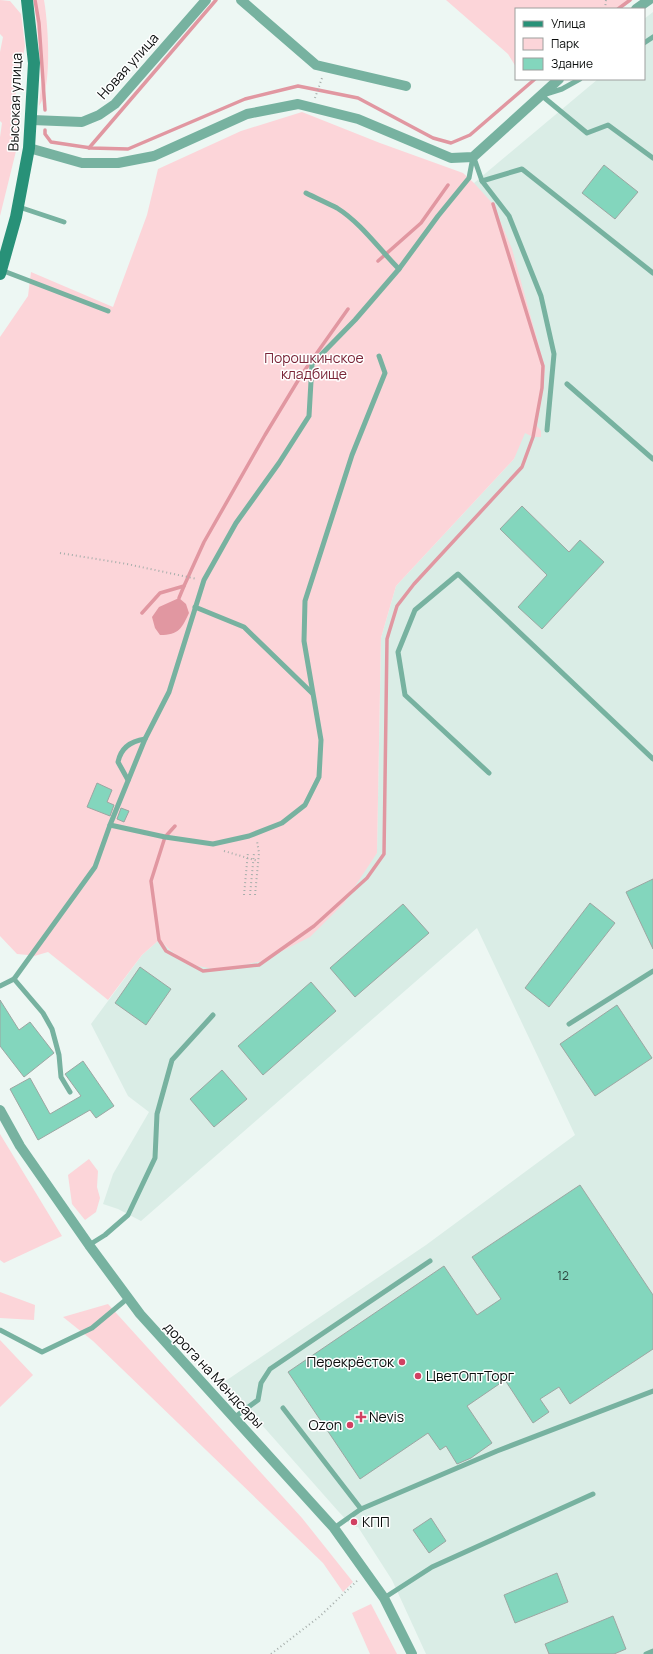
<svg xmlns="http://www.w3.org/2000/svg" width="653" height="1654" viewBox="0 0 653 1654" font-family="Manrope,sans-serif">
<style>
.built{fill:#daede6}
.green{fill:#fcd5d9}
.water{fill:#e197a1}
.lines{fill:none;stroke-linecap:round;stroke-linejoin:round}
.stream{stroke:#e197a1;stroke-width:3.5}
.building{fill:#83d6bd;stroke:#9ca6a2}
.path{stroke:#a6aeab;stroke-width:2;stroke-dasharray:1 3;stroke-linecap:butt}
.lane{stroke:#77b2a0;stroke-width:5}
.street{stroke:#77b2a0;stroke-width:10}
.secondary{stroke:#289178;stroke-width:12}
.poi-dot{fill:#d14162;stroke:#fff;stroke-width:1.5}
.labels{text-anchor:middle;stroke-width:3;stroke-linejoin:round;paint-order:stroke}
.number-label{font-size:12px;fill:#294039}
.street-label{font-size:14px;fill:#0b0e0d;stroke:#fff}
.park-label{font-size:14px;fill:#7a2538;stroke:#fff}
.poi-label{font-size:14px;fill:#0b0e0d;stroke:#fff;text-anchor:start}
</style>
<rect width="100%" height="100%" fill="#edf7f3"/>
<path class="built" d="M 653,12 L 653,1654 L 426,1654 L 392,1580 L 358,1527 L 353,1527 L 338,1511 L 224,1382 L 426,1245 L 575,1135 L 477,928 L 141,1221 L 118,1209 L 103,1204 L 113,1174 L 149,1112 L 128,1096 L 91,1024 L 142,955 L 159,940 L 186,964 L 377,853 L 381,638 L 396,586 L 514,459 L 536,375 L 474,183 L 598,79 L 644,79 L 644,19 Z"/>
<g class="green">
<path d="M 0,0 L 10,1 L 21,14 L 25,46 L 14,102 L 18,116 L 17,147 L 0,216 L 0,137 L 2,123 L 0,121 L 0,52 L 3,37 L 0,34 Z"/>
<path d="M 34,0 L 44,0 C 48,22 53,89 39,106 L 42,75 Z"/>
<path d="M 446,0 L 633,0 L 620,9 L 516,9 L 516,67 L 508,54 Z"/>
<path d="M 302,112 L 380,143 L 463,173 L 474,183 L 493,204 L 512,249 L 545,368 L 537,426 L 541,431 L 541,437 L 533,437 L 525,433 L 514,459 L 396,586 L 381,638 L 377,853 L 344,903 L 310,937 L 262,961 L 221,970 L 186,964 L 159,940 L 142,955 L 108,1000 L 48,952 L 31,957 L 28,955 L 17,954 L 0,936 L 0,337 L 28,296 L 31,272 L 113,307 L 147,215 L 158,169 L 241,131 Z"/>
<path d="M 0,1134 L 62,1236 L 4,1263 L 0,1260 Z"/>
<path d="M 89,1159 L 98,1171 L 97,1187 L 100,1198 L 96,1212 L 85,1220 L 72,1204 L 68,1175 Z"/>
<path d="M 0,1292 L 35,1305 L 34,1320 L 0,1318 Z"/>
<path d="M 108,1304 L 302,1518 L 353,1582 L 343,1592 L 323,1563 L 93,1341 L 63,1317 Z"/>
<path d="M 0,1340 L 33,1375 L 0,1407 Z"/>
<path d="M 371,1604 L 397,1654 L 370,1654 L 352,1613 Z"/>
</g>
<path class="water" d="M 179,598 L 186,604 L 189,613 C 182,628 179,635 160,635 L 155,628 L 152,617 L 159,607 Z"/>
<g class="lines">
<g class="stream">
<path d="M 35,0 L 39,23 L 45,110"/>
<path d="M 618,9 L 630,0"/>
<path d="M 45,130 L 45,134 L 51,142 L 91,148 L 128,149 L 245,99 L 298,86 L 358,98 L 433,138 L 451,143 L 470,135 L 535,79"/>
<path d="M 89,148 L 216,0"/>
<path d="M 378,261 L 421,223 L 448,185"/>
<path d="M 179,598 L 184,586"/>
<path d="M 142,613 L 160,593 L 184,586 L 204,542 L 265,435 L 302,374 L 348,309"/>
<path d="M 175,826 L 165,837 L 151,881 L 159,940 L 166,951 L 203,971 L 259,965 L 314,926 L 367,878 L 384,854 L 387,639 L 397,606 L 414,584 L 522,467 L 533,437 L 542,388 L 543,366 L 493,204"/>
</g>
</g>
<g class="building">
<path d="M 604,165 L 638,192 L 615,219 L 582,193 Z"/>
<path d="M 522,506 L 569,552 L 580,540 L 604,562 L 542,629 L 518,607 L 547,575 L 500,529 Z"/>
<path d="M 97,783 L 112,790 L 107,802 L 114,805 L 110,816 L 87,807 Z"/>
<path d="M 121,808 L 129,811 L 124,822 L 117,819 Z"/>
<path d="M 653,879 L 653,949 L 626,892 Z"/>
<path d="M 590,903 L 615,923 L 549,1007 L 525,988 Z"/>
<path d="M 403,904 L 429,933 L 355,997 L 330,968 Z"/>
<path d="M 140,967 L 171,989 L 146,1025 L 115,1003 Z"/>
<path d="M 311,982 L 336,1011 L 263,1075 L 238,1046 Z"/>
<path d="M 0,1000 L 19,1030 L 30,1022 L 54,1053 L 24,1077 L 0,1046 Z"/>
<path d="M 617,1005 L 652,1058 L 595,1096 L 560,1044 Z"/>
<path d="M 83,1061 L 114,1106 L 96,1118 L 90,1110 L 38,1140 L 10,1089 L 30,1078 L 50,1114 L 81,1096 L 65,1074 Z"/>
<path d="M 222,1070 L 247,1099 L 214,1127 L 190,1099 Z"/>
<path d="M 580,1185 L 653,1295 L 653,1349 L 570,1404 L 559,1387 L 540,1399 L 549,1412 L 533,1423 L 505,1380 L 467,1406 L 492,1443 L 471,1458 L 457,1464 L 446,1446 L 440,1450 L 428,1433 L 360,1479 L 288,1372 L 444,1266 L 477,1315 L 501,1299 L 472,1257 Z"/>
<path d="M 431,1518 L 446,1541 L 429,1553 L 413,1530 Z"/>
<path d="M 557,1573 L 568,1602 L 515,1623 L 504,1595 Z"/>
<path d="M 613,1616 L 626,1649 L 614,1654 L 549,1654 L 545,1644 Z"/>
</g>
<g class="lines">
<g class="path">
<path d="M 605,9 L 606,0"/>
<path d="M 315,98 L 322,78"/>
<path d="M 60,553 L 127,564 L 197,579"/>
<path d="M 224,851 L 258,861"/>
<path d="M 244,895 L 248,852"/>
<path d="M 250,895 L 254,853"/>
<path d="M 255,895 L 259,853 L 257,841"/>
<path d="M 271,1654 L 319,1617 L 358,1580"/>
</g>
<g class="lane">
<path d="M 644,43 L 653,37"/>
<path d="M 546,94 L 562,89 L 580,79"/>
<path d="M 541,95 L 587,133 L 608,125 L 653,158"/>
<path d="M 474,158 L 482,181 L 509,216 L 541,296 L 554,354 L 547,430"/>
<path d="M 482,181 L 522,169 L 653,273"/>
<path d="M 306,193 C 316,198 327,203 337,208 C 361,223 379,249 399,269"/>
<path d="M 19,207 L 64,222"/>
<path d="M 1,270 L 108,311"/>
<path d="M 567,384 L 653,459"/>
<path d="M 195,607 L 244,627 L 312,693"/>
<path d="M 489,773 L 405,695 L 398,652 L 415,610 L 458,574 L 653,759"/>
<path d="M 128,780 L 118,762 C 121,747 131,741 145,739"/>
<path d="M 110,825 L 165,837 L 213,844 L 249,836 L 282,823 L 305,805 L 319,777 L 321,740 L 304,641 L 305,601 L 352,455 L 385,373 L 379,356"/>
<path d="M 14,979 L 43,1013 L 52,1029 L 59,1055 L 61,1077 L 70,1092"/>
<path d="M 0,986 L 14,979 L 95,867 L 110,825 L 145,739 L 169,692 L 204,580 L 236,523 L 279,463 L 309,416 L 312,364 L 355,320 L 399,269 L 438,216 L 469,178 L 473,157"/>
<path d="M 569,1024 L 653,971"/>
<path d="M 89,1245 L 105,1235 L 128,1215 L 155,1158 L 157,1114 L 172,1060 L 213,1015"/>
<path d="M 0,1330 L 42,1352 L 92,1328 L 128,1298"/>
<path d="M 283,1408 L 361,1509 L 334,1528"/>
<path d="M 235,1417 L 258,1400 L 261,1383 L 270,1369 L 430,1261"/>
<path d="M 361,1509 L 497,1451 L 653,1391"/>
<path d="M 384,1598 L 432,1567 L 593,1494"/>
<path d="M 646,1654 L 653,1651"/>
</g>
<g class="street">
<path d="M 241,0 L 316,65 L 406,86"/>
<path d="M 636,9 L 649,0"/>
<path d="M 32,120 L 82,122 L 99,115 L 115,104 L 206,0"/>
<path d="M 29,148 L 82,163 L 118,163 L 154,156 L 247,114 L 298,104 L 358,119 L 451,158 L 473,157 L 559,79"/>
<path d="M 0,1110 L 20,1146 L 89,1245 L 140,1314 L 334,1528 L 384,1598 L 412,1654"/>
</g>
<path class="secondary" d="M 0,274 L 16,217 L 29,148 L 34,63 L 27,0"/>
</g>
<g class="poi-dot">
<circle cx="402" cy="1362" r="4"/>
<circle cx="418" cy="1376" r="4"/>
<path d="M359 1411h4v4h4v4h-4v4h-4v-4h-4v-4h4z"/>
<circle cx="350" cy="1425" r="4"/>
<circle cx="354" cy="1522" r="4"/>
</g>
<g class="labels">
<g class="number-label">
<text x="563" y="1280">12</text>
</g>
<g class="street-label">
<text transform="translate(128 66) rotate(-48)" y="5">Новая улица</text>
<text transform="translate(15 102) rotate(-88)" y="5">Высокая улица</text>
<text transform="translate(214 1375) rotate(47)" y="5">дорога на Мендсары</text>
</g>
<g class="park-label">
<text x="314" y="363">Порошкинское<tspan x="314" dy="16">кладбище</tspan></text>
</g>
<g class="poi-label">
<text x="394" y="1367" text-anchor="end">Перекрёсток</text>
<text x="426" y="1381">ЦветОптТорг</text>
<text x="369" y="1422">Nevis</text>
<text x="342" y="1430" text-anchor="end">Ozon</text>
<text x="362" y="1527">КПП</text>
</g>
</g>
<rect x="515" y="8" width="130" height="72" fill="#ffffff" stroke="#9d9f9e"/>
<rect x="523" y="21" width="20" height="6" fill="#289178" stroke="#9d9f9e"/>
<text x="551" y="28" font-size="12" fill="#0b0e0d">Улица</text>
<rect x="523" y="38" width="20" height="12" fill="#fcd5d9" stroke="#9d9f9e"/>
<text x="551" y="48" font-size="12" fill="#0b0e0d">Парк</text>
<rect x="523" y="58" width="20" height="12" fill="#83d6bd" stroke="#9d9f9e"/>
<text x="551" y="68" font-size="12" fill="#0b0e0d">Здание</text>
</svg>
